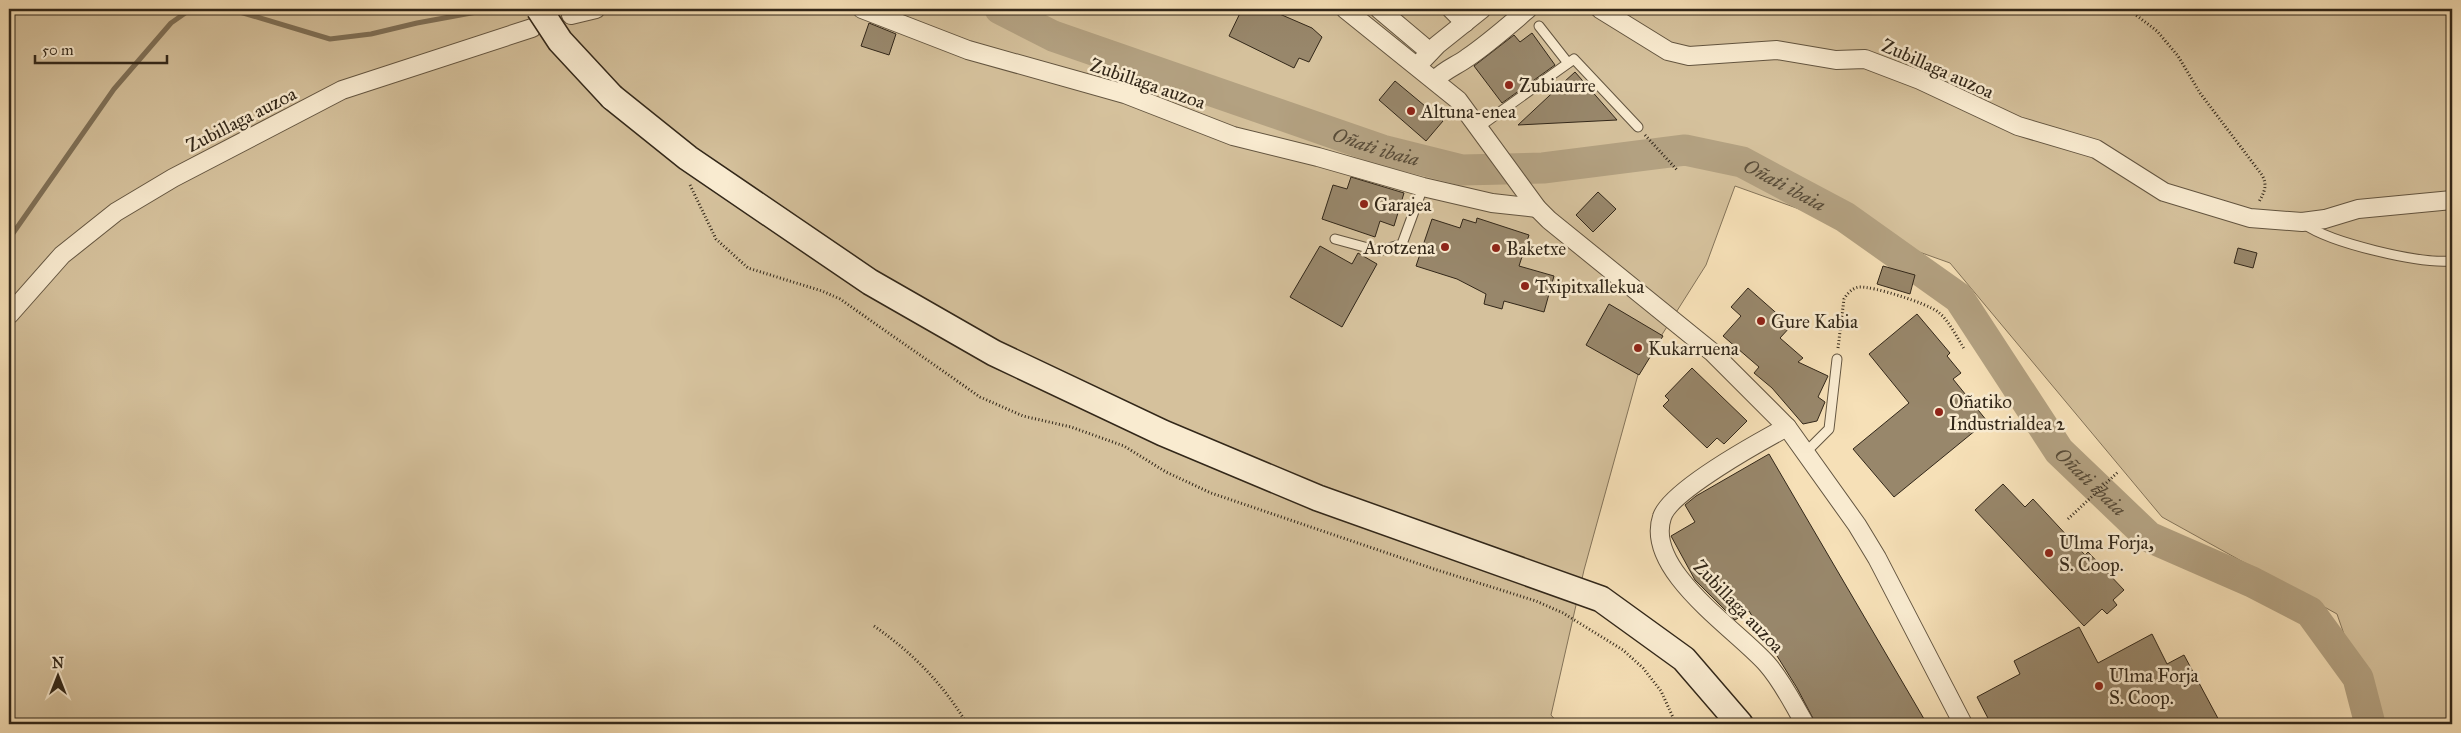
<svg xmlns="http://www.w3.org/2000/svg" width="2461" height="733" viewBox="0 0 2461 733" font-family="'IM FELL Great Primer',serif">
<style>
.green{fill:#d5c19c;stroke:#84745a}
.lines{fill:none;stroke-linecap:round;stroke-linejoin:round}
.stream{stroke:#7f7057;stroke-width:5}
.river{stroke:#b3a181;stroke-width:31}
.building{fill:#98876b;stroke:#322719}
.service-casing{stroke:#635540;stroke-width:11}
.minor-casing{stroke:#635540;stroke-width:20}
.secondary-casing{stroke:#322719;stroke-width:28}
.path{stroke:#322719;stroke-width:3;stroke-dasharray:1 2.5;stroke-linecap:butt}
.service{stroke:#f9ebd0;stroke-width:9}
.minor{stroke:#f9ebd0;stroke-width:18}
.secondary{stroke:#f9ebd0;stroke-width:25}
.secondary-bridge-casing{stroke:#322719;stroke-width:28;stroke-linecap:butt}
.secondary-bridge{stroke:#f9ebd0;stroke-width:25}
.poi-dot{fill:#8f2418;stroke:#f9ebd0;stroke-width:2}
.labels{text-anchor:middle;stroke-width:5;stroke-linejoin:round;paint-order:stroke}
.street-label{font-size:19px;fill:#322719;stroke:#f9ebd0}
.poi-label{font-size:19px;fill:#322719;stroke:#f9ebd0;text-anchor:start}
.water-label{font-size:20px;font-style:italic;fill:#594c38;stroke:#f9ebd0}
</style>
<rect width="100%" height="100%" fill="#f6e0b7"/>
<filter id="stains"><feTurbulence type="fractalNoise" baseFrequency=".004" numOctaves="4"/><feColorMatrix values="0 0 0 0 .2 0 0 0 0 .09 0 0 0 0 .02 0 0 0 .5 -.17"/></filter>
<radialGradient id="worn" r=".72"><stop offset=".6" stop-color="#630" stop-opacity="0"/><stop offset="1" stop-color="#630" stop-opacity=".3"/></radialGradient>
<path class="green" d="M 9,9 L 2452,9 L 2452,724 L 2375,724 L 2337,614 L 2162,517 L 1950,263 L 1735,186 L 1706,265 L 1639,371 L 1584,570 L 1551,715 L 1559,724 L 9,724 Z"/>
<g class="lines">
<g class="stream">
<path d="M 230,9 L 330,39 L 371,34 L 417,23 L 493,9"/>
<path d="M 9,239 L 114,89 L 171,23 L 191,9"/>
</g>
<path class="river" id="s1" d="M 1000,9 L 1053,36 L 1382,150 L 1462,170 L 1543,168 L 1685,150 L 1742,162 L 1845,217 L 1959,298 L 2059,451 L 2149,537 L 2252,582 L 2310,612 L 2358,678 L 2370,724"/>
</g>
<g class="building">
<path d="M 1242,9 L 1268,9 L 1312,28 L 1322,37 L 1309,62 L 1299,58 L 1294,68 L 1229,36 Z"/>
<path d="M 869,23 L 896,34 L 889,55 L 861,46 Z"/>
<path d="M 1532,33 L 1555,65 L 1502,103 L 1474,66 L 1514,35 L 1520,42 Z"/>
<path d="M 1575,72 L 1617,120 L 1518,125 L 1564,82 Z"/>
<path d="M 1395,81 L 1443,121 L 1426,141 L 1379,100 Z"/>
<path d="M 1351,177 L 1404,193 L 1394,226 L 1380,221 L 1375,237 L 1322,219 L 1333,185 L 1347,189 Z"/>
<path d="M 1598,192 L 1616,209 L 1593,232 L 1576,215 Z"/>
<path d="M 1477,218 L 1529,235 L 1519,266 L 1554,276 L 1544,312 L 1504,301 L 1502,309 L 1484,304 L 1486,294 L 1457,279 L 1416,266 L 1432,219 L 1460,228 L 1463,219 L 1476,223 Z"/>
<path d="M 1320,246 L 1352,264 L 1358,253 L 1377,264 L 1342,327 L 1290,297 Z"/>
<path d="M 2238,248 L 2257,253 L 2253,268 L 2234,263 Z"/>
<path d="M 1883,266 L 1915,275 L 1910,294 L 1877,284 Z"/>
<path d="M 1748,288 L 1791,326 L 1780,338 L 1803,358 L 1798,362 L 1828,376 L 1818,397 L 1825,402 L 1817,421 L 1803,424 L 1772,388 L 1754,373 L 1759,367 L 1723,336 L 1741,316 L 1731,307 Z"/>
<path d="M 1609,304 L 1663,336 L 1639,375 L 1586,345 Z"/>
<path d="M 1917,314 L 1950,353 L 1947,356 L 1961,373 L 1953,379 L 1987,421 L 1894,497 L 1853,449 L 1909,403 L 1869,354 Z"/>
<path d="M 1692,368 L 1747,421 L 1724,444 L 1717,438 L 1707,448 L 1663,406 L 1669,400 L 1665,396 Z"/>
<path d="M 1769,454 L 1927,724 L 1816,724 L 1797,688 L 1749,611 L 1735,620 L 1695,580 L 1671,536 L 1695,522 L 1685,505 L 1696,496 Z"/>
<path d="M 2003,484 L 2025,507 L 2033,499 L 2085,555 L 2088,552 L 2124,590 L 2113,600 L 2117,605 L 2107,614 L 2102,609 L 2084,626 L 1975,510 Z"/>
<path d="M 2079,627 L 2098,663 L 2152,634 L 2167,664 L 2184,655 L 2221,724 L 1991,724 L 1977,697 L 2020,674 L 2014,661 Z"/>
</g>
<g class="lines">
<g class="service-casing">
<g id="service">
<path d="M 1539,26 L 1568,63"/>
<path d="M 1479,127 L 1574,59 L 1638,127"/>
<path d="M 2304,224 C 2331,243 2419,264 2452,261"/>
<path d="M 1335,239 L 1379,251 L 1402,244 L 1423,187"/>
<path d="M 1806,452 L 1829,429 L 1837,359"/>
</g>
</g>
<g class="minor-casing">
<g id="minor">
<path d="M 862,9 L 968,50 L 1125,94 L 1233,136 L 1318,157 L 1423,187 L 1492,203 L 1537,208"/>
<path d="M 1345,9 L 1458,100 L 1537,208 L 1549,220 L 1712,352 L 1787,427 L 1857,525 L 1877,558 L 1963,724"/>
<path d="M 1379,9 L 1430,52"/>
<path d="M 1451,9 L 1465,23"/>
<path d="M 1600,9 L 1668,51 L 1689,56 L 1777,50 L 1836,60 L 1865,59 L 1920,80 L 2018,126 L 2096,149 L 2164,192 L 2250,218 L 2302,222 L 2325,219 L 2358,209 L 2452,200"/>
<path d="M 571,15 L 596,9"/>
<path d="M 1417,66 L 1437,45 L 1482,9"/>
<path d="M 1435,80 C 1444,70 1456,66 1467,58 C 1489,43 1508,26 1528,9"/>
<path d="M 9,315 L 62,255 L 116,212 L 173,178 L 342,90 L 532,28"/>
<path d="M 1787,427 C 1761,441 1670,491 1662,517 C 1644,570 1736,629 1767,664 C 1783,682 1793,704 1805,724"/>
</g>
</g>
<g class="secondary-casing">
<path id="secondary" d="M 612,97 L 688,158 L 870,282 L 994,353 L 1163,433 L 1318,498 L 1601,599 L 1684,659 L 1740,724"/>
</g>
<g class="path">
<path d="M 1321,9 L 1328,14"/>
<path d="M 2128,9 L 2157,31 L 2178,56 L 2200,93 L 2262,175 C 2268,186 2264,192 2259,202"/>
<path d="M 1645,135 L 1678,171"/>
<path d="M 690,185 L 716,239 L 748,268 L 822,291 L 840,299 L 980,397 L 1023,416 L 1071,427 L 1124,446 L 1166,472 L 1211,493 L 1434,569 L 1536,601 L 1563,613 L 1623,650 L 1643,668 L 1661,691 L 1676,724"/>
<path d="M 1838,348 L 1844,299 C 1847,294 1852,288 1859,287 C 1872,286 1927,303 1938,312 C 1949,320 1957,338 1965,350"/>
<path d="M 2068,519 L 2119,471"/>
<path d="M 874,626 C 913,653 943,684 967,724"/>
</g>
<use href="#service" class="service"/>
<use href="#minor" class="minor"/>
<use href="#secondary" class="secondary"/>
<g class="secondary-bridge-casing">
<path id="secondary-bridge" d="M 539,9 L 560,41 L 612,97"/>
</g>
<use href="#secondary-bridge" class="secondary-bridge"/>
</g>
<g class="poi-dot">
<circle cx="1509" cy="85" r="5"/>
<circle cx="1411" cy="111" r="5"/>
<circle cx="1364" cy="204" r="5"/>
<circle cx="1445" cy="247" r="5"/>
<circle cx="1496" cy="248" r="5"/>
<circle cx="1525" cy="286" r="5"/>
<circle cx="1761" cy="321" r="5"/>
<circle cx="1638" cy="348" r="5"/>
<circle cx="1939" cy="412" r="5"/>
<circle cx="2049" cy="553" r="5"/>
<circle cx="2099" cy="686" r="5"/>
</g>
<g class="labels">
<g class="street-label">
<text transform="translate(1938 68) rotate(24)" y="7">Zubillaga auzoa</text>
<text transform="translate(1148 83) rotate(19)" y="7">Zubillaga auzoa</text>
<text transform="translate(241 119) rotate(-27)" y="7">Zubillaga auzoa</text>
<text transform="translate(1739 606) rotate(46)" y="7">Zubillaga auzoa</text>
</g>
<g class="poi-label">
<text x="1519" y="92">Zubiaurre</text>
<text x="1421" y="118">Altuna-enea</text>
<text x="1374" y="211">Garajea</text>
<text x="1435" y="254" text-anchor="end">Arotzena</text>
<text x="1506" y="255">Baketxe</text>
<text x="1535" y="293">Txipitxallekua</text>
<text x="1771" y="328">Gure Kabia</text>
<text x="1648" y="355">Kukarruena</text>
<text x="1949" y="408">Oñatiko<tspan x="1949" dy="22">Industrialdea 2</tspan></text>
<text x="2059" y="549">Ulma Forja,<tspan x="2059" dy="22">S. Coop.</tspan></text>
<text x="2109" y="682">Ulma Forja<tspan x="2109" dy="22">S. Coop.</tspan></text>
</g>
<g class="water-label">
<text dy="7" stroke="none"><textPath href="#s1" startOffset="401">Oñati ibaia</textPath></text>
<text dy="7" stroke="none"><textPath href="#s1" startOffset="821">Oñati ibaia</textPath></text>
<text dy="7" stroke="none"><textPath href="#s1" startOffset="1256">Oñati ibaia</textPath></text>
</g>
</g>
<rect width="2461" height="733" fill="none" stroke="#f6e0b7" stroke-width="30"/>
<rect x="10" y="10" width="2441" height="713" fill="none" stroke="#322719" stroke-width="2.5"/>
<rect x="15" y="15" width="2431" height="703" fill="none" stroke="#322719"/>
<g transform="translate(58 676)" stroke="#f9ebd0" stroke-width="4" paint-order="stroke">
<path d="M0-4L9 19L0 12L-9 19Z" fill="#322719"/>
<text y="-8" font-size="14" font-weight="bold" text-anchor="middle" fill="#322719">N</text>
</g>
<path d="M35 55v8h132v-8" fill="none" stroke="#322719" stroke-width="2.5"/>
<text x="42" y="55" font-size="15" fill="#322719" stroke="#f9ebd0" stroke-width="4" paint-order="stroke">50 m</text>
<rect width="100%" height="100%" filter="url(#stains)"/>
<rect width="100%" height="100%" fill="url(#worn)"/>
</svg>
